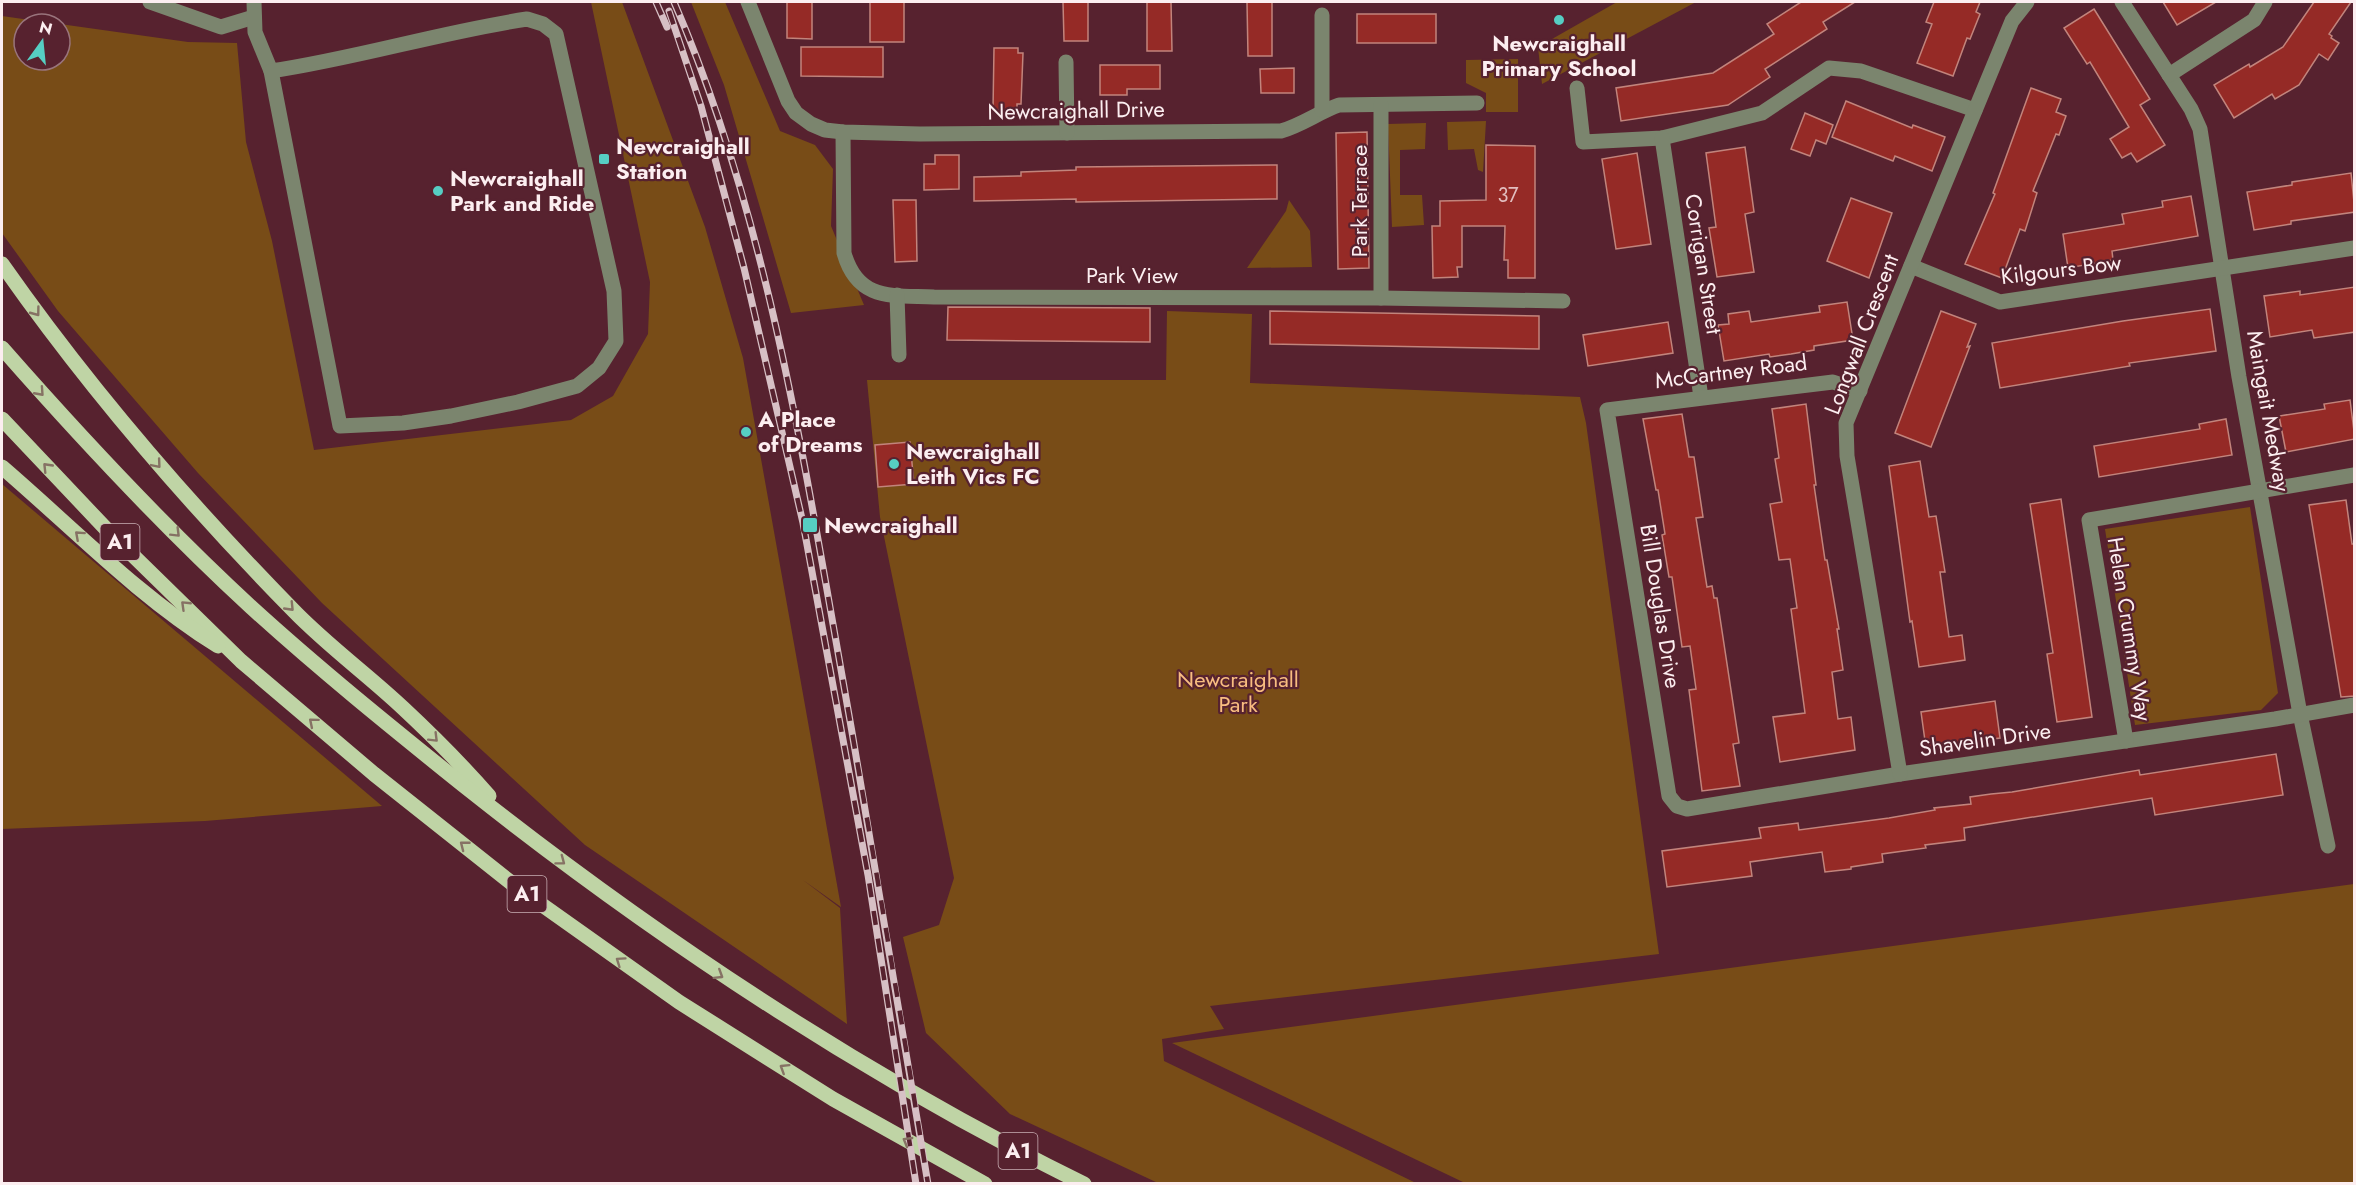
<svg xmlns="http://www.w3.org/2000/svg" width="2356" height="1185" viewBox="0 0 2356 1185" font-family="Jost,sans-serif">
<style>
.green{fill:#784c17}
.building{fill:#952a26;stroke:#c2847c;stroke-width:1.5}
.lines{fill:none;stroke-linecap:round;stroke-linejoin:round}
.minor{stroke:#7b856e;stroke-width:15}
.major{stroke:#bfd4a5;stroke-width:15}
.rail-casing{stroke:#d7c0c5;stroke-width:7}
.rail{stroke:#57222f;stroke-width:4.5;stroke-dasharray:14;stroke-linecap:butt}
.oneway{stroke:#867264}
.poi-dot{fill:#56cec3;stroke:#57222f;stroke-width:2}
.labels{text-anchor:middle;stroke-width:4.5;stroke-linejoin:round;paint-order:stroke}
.number-label{font-size:20px;fill:#e2bdbe}
.shield{fill:#57222f;stroke:#cab1b6;stroke-width:1.5}
.shield-label{font-size:21px;font-weight:bold;fill:#fceef0}
.poi-label{font-size:22px;font-weight:bold;fill:#fceef0;stroke:#57222f;text-anchor:start}
.street-label{font-size:22px;fill:#fceef0;stroke:#57222f}
.park-label{font-size:22px;fill:#f8bd80;stroke:#57222f}
</style>
<rect width="100%" height="100%" fill="#57222f"/>
<g class="green">
<path d="M 591,2 L 622,2 L 705,227 L 743,358 L 841,907 L 803,880 L 840,908 L 847,1024 L 585,845 L 322,603 L 198,473 L 58,311 L 2,233 L 2,16 L 58,24 L 24,24 L 24,60 L 60,60 L 60,24 L 188,42 L 237,43 L 246,142 L 272,241 L 314,450 L 571,420 L 613,396 L 648,334 L 650,282 Z"/>
<path d="M 691,2 L 725,2 L 780,131 L 815,145 L 833,169 L 831,226 L 864,305 L 791,313 L 724,85 Z"/>
<path d="M 1617,2 L 1696,2 L 1542,84 L 1538,47 Z"/>
<path d="M 1518,59 L 1518,112 L 1486,112 L 1486,93 L 1466,83 L 1466,60 Z"/>
<path d="M 1486,121 L 1483,172 L 1478,170 L 1474,149 L 1448,150 L 1447,122 Z"/>
<path d="M 1426,123 L 1425,149 L 1400,150 L 1400,195 L 1422,195 L 1424,225 L 1392,227 L 1388,124 Z"/>
<path d="M 1289,200 L 1310,231 L 1312,267 L 1247,268 L 1286,211 Z"/>
<path d="M 1167,311 L 1252,314 L 1250,383 L 1580,397 L 1586,423 L 1659,954 L 1210,1006 L 1224,1029 L 1162,1039 L 1164,1061 L 1416,1183 L 1158,1183 L 1010,1114 L 926,1033 L 903,937 L 939,925 L 954,878 L 880,517 L 867,380 L 1166,380 Z"/>
<path d="M 2,484 L 382,806 L 205,821 L 2,829 Z"/>
<path d="M 2250,507 L 2278,693 L 2261,710 L 2135,725 L 2105,529 Z"/>
<path d="M 2354,884 L 2354,1183 L 1465,1183 L 1172,1043 Z"/>
</g>
<g class="building">
<path d="M 787,2 L 812,2 L 812,39 L 787,38 Z"/>
<rect x="870" y="2" width="34" height="40"/>
<path d="M 1063,2 L 1088,2 L 1088,41 L 1064,41 Z"/>
<path d="M 1147,2 L 1171,2 L 1172,51 L 1147,51 Z"/>
<path d="M 1247,2 L 1272,2 L 1272,56 L 1248,56 Z"/>
<path d="M 1801,2 L 1855,2 L 1823,22 L 1827,29 L 1765,69 L 1770,77 L 1728,105 L 1621,121 L 1616,88 L 1713,73 L 1774,34 L 1767,24 Z"/>
<path d="M 1934,2 L 1980,2 L 1976,12 L 1980,14 L 1970,39 L 1967,38 L 1953,76 L 1917,63 L 1932,24 L 1926,22 Z"/>
<path d="M 2163,2 L 2216,2 L 2177,25 Z"/>
<path d="M 2314,2 L 2351,2 L 2329,34 L 2332,36 L 2331,38 L 2339,43 L 2328,60 L 2319,54 L 2299,85 L 2275,99 L 2272,94 L 2234,118 L 2214,85 L 2249,64 L 2250,67 L 2283,47 Z"/>
<path d="M 2094,9 L 2150,99 L 2140,105 L 2165,145 L 2137,162 L 2131,153 L 2122,158 L 2110,139 L 2129,127 L 2090,62 L 2087,64 L 2064,28 Z"/>
<rect x="1357" y="14" width="79" height="29"/>
<path d="M 801,47 L 883,47 L 883,77 L 801,76 Z"/>
<path d="M 994,48 L 1018,48 L 1018,53 L 1023,53 L 1021,104 L 1017,104 L 1017,110 L 993,110 Z"/>
<path d="M 1100,65 L 1160,65 L 1160,89 L 1127,89 L 1127,95 L 1100,95 Z"/>
<path d="M 1294,68 L 1294,93 L 1261,93 L 1260,69 Z"/>
<path d="M 2031,88 L 2061,99 L 2056,112 L 2066,116 L 2059,135 L 2056,134 L 2033,191 L 2037,193 L 2025,231 L 2020,229 L 2002,278 L 1965,264 L 1995,194 L 1993,193 Z"/>
<path d="M 1846,101 L 1912,128 L 1913,125 L 1945,137 L 1932,171 L 1895,156 L 1893,161 L 1832,137 Z"/>
<path d="M 1805,113 L 1833,125 L 1826,144 L 1816,140 L 1810,156 L 1791,149 Z"/>
<path d="M 1367,132 L 1369,268 L 1338,269 L 1336,133 Z"/>
<path d="M 1486,145 L 1535,146 L 1535,278 L 1508,278 L 1508,260 L 1504,260 L 1505,226 L 1462,226 L 1462,267 L 1457,267 L 1458,277 L 1433,278 L 1432,226 L 1440,226 L 1440,201 L 1486,200 Z"/>
<path d="M 1745,147 L 1754,212 L 1745,214 L 1754,272 L 1717,277 L 1709,228 L 1716,227 L 1706,153 Z"/>
<path d="M 1637,153 L 1651,244 L 1616,249 L 1602,159 Z"/>
<path d="M 935,155 L 959,155 L 959,189 L 924,190 L 924,164 L 935,164 Z"/>
<path d="M 1277,165 L 1277,199 L 1076,202 L 1076,199 L 974,201 L 974,177 L 1021,176 L 1021,172 L 1076,170 L 1076,167 Z"/>
<path d="M 2351,173 L 2355,212 L 2291,221 L 2291,224 L 2254,230 L 2247,192 L 2292,185 L 2292,182 Z"/>
<path d="M 2191,196 L 2198,236 L 2112,251 L 2113,260 L 2068,268 L 2063,234 L 2124,224 L 2122,214 L 2163,207 L 2162,201 Z"/>
<path d="M 1851,198 L 1892,213 L 1869,278 L 1827,261 Z"/>
<path d="M 893,200 L 916,200 L 917,261 L 895,262 Z"/>
<path d="M 2355,287 L 2355,332 L 2314,338 L 2312,330 L 2270,337 L 2264,296 L 2300,291 L 2300,295 Z"/>
<path d="M 1847,302 L 1853,340 L 1814,346 L 1814,350 L 1791,354 L 1770,357 L 1769,354 L 1724,361 L 1718,325 L 1729,324 L 1728,314 L 1749,311 L 1751,322 L 1820,312 L 1819,306 Z"/>
<path d="M 948,307 L 1150,308 L 1150,342 L 947,340 Z"/>
<path d="M 2210,309 L 2216,351 L 2129,363 L 2130,366 L 2000,388 L 1992,343 L 2123,321 Z"/>
<path d="M 1270,311 L 1539,316 L 1539,349 L 1270,344 Z"/>
<path d="M 1941,311 L 1976,324 L 1967,347 L 1970,346 L 1931,447 L 1895,433 Z"/>
<path d="M 1668,322 L 1673,353 L 1588,366 L 1583,335 Z"/>
<path d="M 2350,400 L 2355,439 L 2286,452 L 2279,416 L 2325,409 L 2324,404 Z"/>
<path d="M 1806,404 L 1816,485 L 1814,485 L 1825,560 L 1827,560 L 1839,629 L 1837,629 L 1843,670 L 1832,672 L 1838,719 L 1851,717 L 1855,750 L 1780,762 L 1773,717 L 1805,713 L 1791,609 L 1797,608 L 1790,559 L 1779,560 L 1770,504 L 1782,502 L 1775,459 L 1779,458 L 1772,409 Z"/>
<path d="M 1682,414 L 1689,457 L 1694,457 L 1703,517 L 1696,518 L 1707,587 L 1712,586 L 1714,598 L 1717,598 L 1739,743 L 1733,744 L 1740,786 L 1702,791 L 1689,690 L 1696,689 L 1690,646 L 1682,647 L 1672,577 L 1669,577 L 1662,535 L 1665,534 L 1658,490 L 1656,490 L 1643,419 Z"/>
<path d="M 2226,419 L 2232,455 L 2099,477 L 2094,446 L 2200,429 L 2199,424 Z"/>
<path d="M 910,442 L 914,484 L 878,487 L 875,445 Z"/>
<path d="M 1920,461 L 1929,517 L 1936,516 L 1945,572 L 1940,572 L 1949,637 L 1962,635 L 1965,660 L 1919,667 L 1912,621 L 1910,622 L 1889,466 Z"/>
<path d="M 2061,499 L 2092,717 L 2057,722 L 2047,654 L 2053,653 L 2030,504 Z"/>
<path d="M 2346,500 L 2352,544 L 2355,544 L 2355,696 L 2341,697 L 2309,505 Z"/>
<path d="M 1995,701 L 2000,738 L 1926,748 L 1921,712 Z"/>
<path d="M 2276,754 L 2283,795 L 2155,815 L 2152,798 L 1964,828 L 1965,840 L 1925,845 L 1926,848 L 1882,854 L 1883,862 L 1851,867 L 1851,869 L 1825,872 L 1822,852 L 1750,862 L 1752,876 L 1667,887 L 1662,851 L 1761,838 L 1759,828 L 1798,823 L 1799,830 L 1889,818 L 1935,810 L 1934,808 L 1971,804 L 1970,797 L 1991,794 L 2012,792 L 2139,770 L 2140,775 Z"/>
</g>
<g class="lines">
<g class="minor">
<path d="M 150,2 L 221,27 L 254,17"/>
<path d="M 254,2 L 255,32 L 271,71"/>
<path d="M 748,2 L 788,101 L 796,113 L 811,124 L 825,130 L 843,132 L 920,134 L 1281,131 C 1302,125 1319,112 1339,105 L 1477,103"/>
<path d="M 2122,2 L 2191,109 L 2200,129 L 2239,377 L 2300,714 L 2328,846"/>
<path d="M 527,19 L 543,24 L 556,34 L 614,291 L 616,341 L 599,368 L 577,386 L 518,402 L 451,416 L 403,423 L 340,426 L 271,71 C 358,58 441,32 527,19 Z"/>
<path d="M 1066,62 L 1067,133"/>
<path d="M 2169,75 L 2254,20 L 2265,2"/>
<path d="M 1577,88 L 1583,142 L 1662,138 L 1762,113 L 1829,68 L 1861,71 L 1975,110"/>
<path d="M 1381,105 L 1381,298"/>
<path d="M 1322,110 L 1322,15"/>
<path d="M 843,132 L 844,253 C 858,302 893,295 934,297 L 1381,298 L 1563,301"/>
<path d="M 1662,138 L 1701,397"/>
<path d="M 1911,266 L 2000,302 L 2354,248"/>
<path d="M 897,295 L 899,355"/>
<path d="M 1860,391 L 1833,382 L 1607,410 L 1669,796 L 1677,806 L 1687,809 L 1900,774 L 2275,719 L 2354,705"/>
<path d="M 2126,741 L 2089,520 L 2354,475"/>
<path d="M 1900,774 L 1847,456 L 1846,423 L 2012,21 L 2027,2"/>
</g>
<g class="major">
<path d="M 2,264 C 89,388 188,503 294,611 C 328,646 368,675 403,708 C 433,736 462,765 489,796"/>
<path d="M 2,348 C 81,438 163,526 251,607 C 319,669 391,727 463,785 C 657,939 861,1074 1084,1184"/>
<path d="M 2,419 L 108,531 L 241,661 L 374,774 L 514,885 L 679,1002 L 833,1099 L 985,1184"/>
<path d="M 2,467 C 73,528 138,596 218,646"/>
</g>
<g class="rail-casing">
<g id="rail">
<path d="M 656,2 L 667,27"/>
<path d="M 674,2 C 757,194 794,402 830,607 C 864,799 897,991 928,1184"/>
<path d="M 669,11 L 701,106 L 744,268 L 803,523 L 868,875 L 916,1184"/>
</g>
</g>
<use href="#rail" class="rail"/>
</g>
<defs><path id="oneway-chevron" d="M-2-3.5L2.5 0L-2 3.5" fill="none" stroke-width="1.6" stroke-linecap="round" stroke-linejoin="round" transform="scale(1.5)"/></defs>
<g class="oneway">
<use href="#oneway-chevron" transform="translate(36 312) rotate(53)"/>
<use href="#oneway-chevron" transform="translate(40 392) rotate(48)"/>
<use href="#oneway-chevron" transform="translate(157 464) rotate(50)"/>
<use href="#oneway-chevron" transform="translate(47 467) rotate(-134)"/>
<use href="#oneway-chevron" transform="translate(176 533) rotate(45)"/>
<use href="#oneway-chevron" transform="translate(79 535) rotate(-138)"/>
<use href="#oneway-chevron" transform="translate(185 605) rotate(-136)"/>
<use href="#oneway-chevron" transform="translate(290 607) rotate(46)"/>
<use href="#oneway-chevron" transform="translate(313 722) rotate(-140)"/>
<use href="#oneway-chevron" transform="translate(434 738) rotate(45)"/>
<use href="#oneway-chevron" transform="translate(464 845) rotate(-142)"/>
<use href="#oneway-chevron" transform="translate(561 861) rotate(37)"/>
<use href="#oneway-chevron" transform="translate(620 961) rotate(-145)"/>
<use href="#oneway-chevron" transform="translate(719 975) rotate(32)"/>
<use href="#oneway-chevron" transform="translate(784 1068) rotate(-148)"/>
<use href="#oneway-chevron" transform="translate(907 1141) rotate(-150)"/>
</g>
<g class="poi-dot">
<circle cx="1559" cy="20" r="6"/>
<rect x="598" y="153" width="12" height="12" rx="3"/>
<circle cx="438" cy="191" r="6"/>
<circle cx="746" cy="432" r="6"/>
<circle cx="894" cy="464" r="6"/>
<rect x="802" y="517" width="16" height="16" rx="3"/>
</g>
<g class="labels">
<g class="number-label">
<text x="1508" y="202">37</text>
</g>
<g class="shield">
<rect x="100.5" y="524" width="39" height="36" rx="4.5"/>
<rect x="507.5" y="876" width="39" height="36" rx="4.5"/>
<rect x="998.5" y="1133" width="39" height="36" rx="4.5"/>
</g>
<g class="shield-label">
<text x="120" y="549">A1</text>
<text x="527" y="901">A1</text>
<text x="1018" y="1158">A1</text>
</g>
<g class="poi-label">
<text x="1559" y="51" text-anchor="middle">Newcraighall<tspan x="1559" dy="25">Primary School</tspan></text>
<text x="616" y="154">Newcraighall<tspan x="616" dy="25">Station</tspan></text>
<text x="450" y="186">Newcraighall<tspan x="450" dy="25">Park and Ride</tspan></text>
<text x="758" y="427">A Place<tspan x="758" dy="25">of Dreams</tspan></text>
<text x="906" y="459">Newcraighall<tspan x="906" dy="25">Leith Vics FC</tspan></text>
<text x="824" y="533">Newcraighall</text>
</g>
<g class="street-label">
<text transform="translate(1076 110) rotate(-1)" y="8">Newcraighall Drive</text>
<text transform="translate(1359 201) rotate(-90)" y="8">Park Terrace</text>
<text transform="translate(1704 264) rotate(81)" y="8">Corrigan Street</text>
<text transform="translate(2061 269) rotate(-7)" y="8">Kilgours Bow</text>
<text x="1132" y="283">Park View</text>
<text transform="translate(1861 334) rotate(-69)" y="8">Longwall Crescent</text>
<text transform="translate(1731 371) rotate(-7)" y="8">McCartney Road</text>
<text transform="translate(2269 411) rotate(80)" y="8">Maingait Medway</text>
<text transform="translate(1661 606) rotate(81)" y="8">Bill Douglas Drive</text>
<text transform="translate(2130 629) rotate(81)" y="8">Helen Crummy Way</text>
<text transform="translate(1985 739) rotate(-8)" y="8">Shavelin Drive</text>
</g>
<g class="park-label">
<text x="1238" y="687">Newcraighall<tspan x="1238" dy="25">Park</tspan></text>
</g>
</g>
<rect width="2356" height="1185" fill="none" stroke="#fceef0" stroke-width="6"/>
<g transform="translate(42 42) rotate(15)"><circle r="28" fill="#57222f" stroke="#99747c" stroke-width="1.5"/>
<path d="M0-4.5L10 22L0 15L-10 22Z" fill="#56cec3"/>
<text y="-9" font-size="16" font-weight="bold" text-anchor="middle" fill="#fceef0">N</text>
</g>
</svg>
